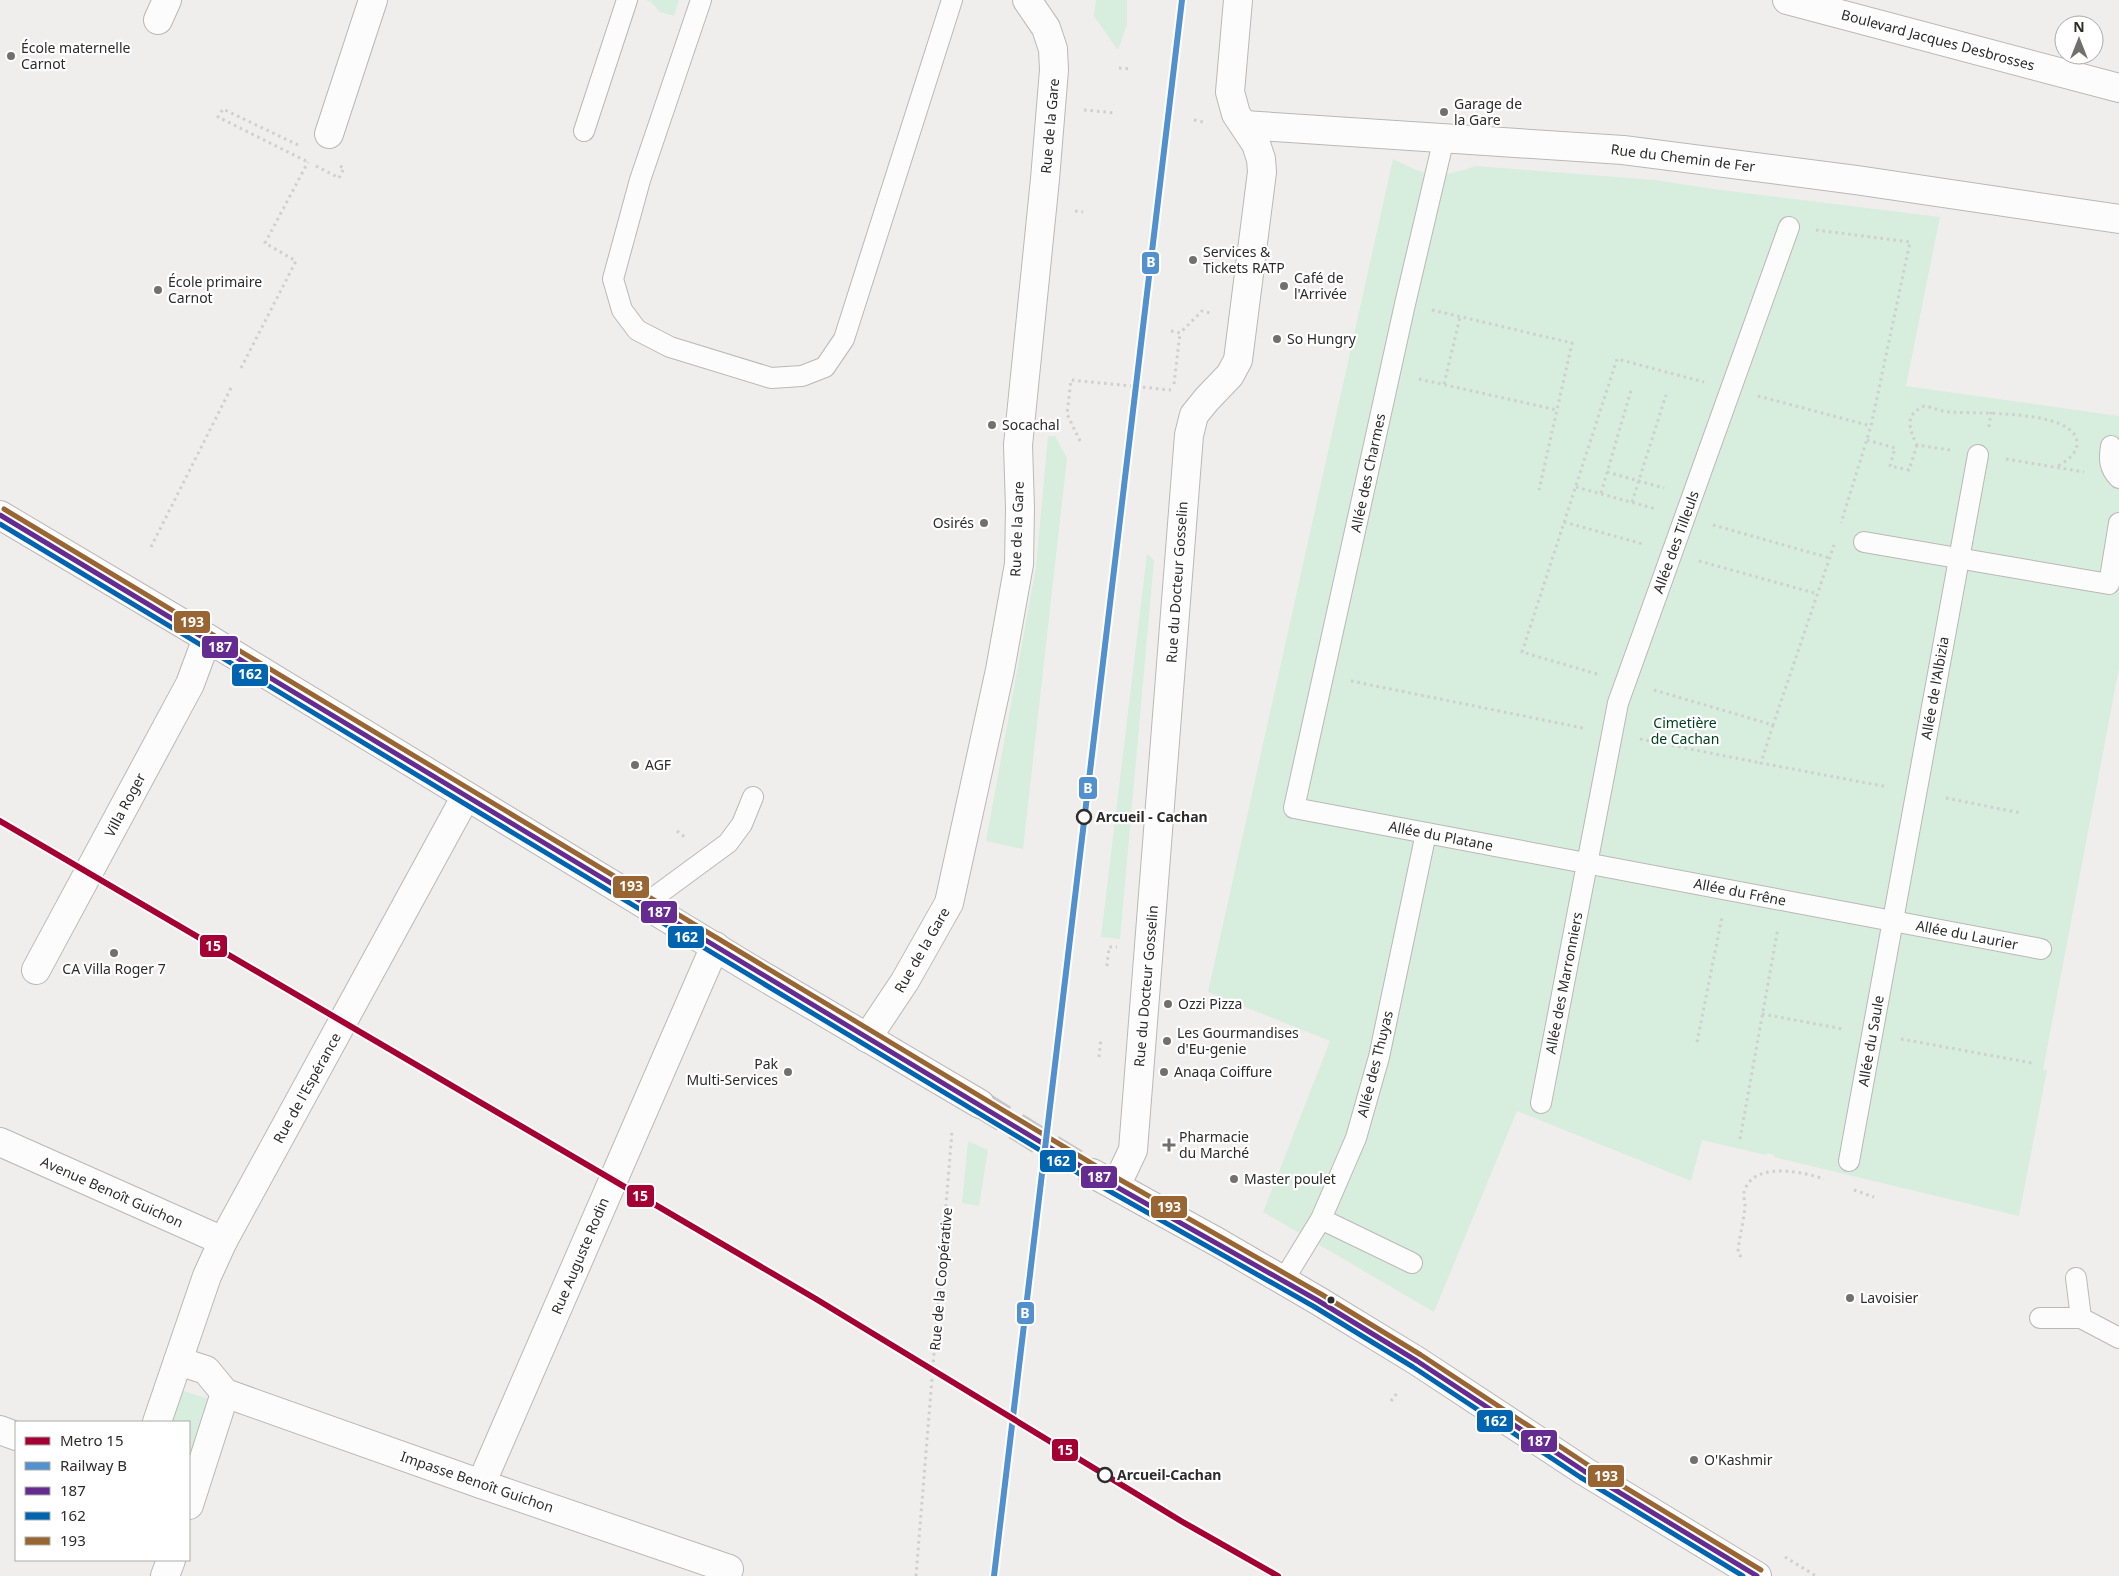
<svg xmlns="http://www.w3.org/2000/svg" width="2119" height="1576" viewBox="0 0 2119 1576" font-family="'Noto Sans',sans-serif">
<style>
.green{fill:#d7eddd}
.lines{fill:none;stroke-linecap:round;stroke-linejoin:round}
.secondary-tunnel{stroke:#c9c7c5;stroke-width:28;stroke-dasharray:28 14;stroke-linecap:butt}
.lane-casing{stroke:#bab8b7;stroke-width:22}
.street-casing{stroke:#bab8b7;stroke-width:30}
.secondary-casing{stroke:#bab8b7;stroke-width:30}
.path{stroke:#cfcfcf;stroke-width:3;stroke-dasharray:2.5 4;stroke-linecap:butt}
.lane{stroke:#fdfcfc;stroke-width:20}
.street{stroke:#fdfcfc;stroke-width:28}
.secondary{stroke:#fdfcfc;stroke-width:28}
.bus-1-casing{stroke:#fff;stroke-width:9}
.bus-2-casing{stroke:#fff;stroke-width:9}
.bus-3-casing{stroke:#fff;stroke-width:9}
.bus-1{stroke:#652b91;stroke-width:5}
.bus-2{stroke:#0064b1;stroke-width:5}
.bus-3{stroke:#963;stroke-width:5}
.rail-1-casing{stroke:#fff;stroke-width:10}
.rail-1{stroke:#5291ce;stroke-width:6}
.metro-1-casing{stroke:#fff;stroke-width:10}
.metro-1{stroke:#a50034;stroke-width:6}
.poi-dot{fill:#71706f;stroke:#fff;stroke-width:2}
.stop-dot{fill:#fff;stroke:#2d2c2b;stroke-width:2.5}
.bus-dot{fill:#2d2c2b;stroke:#fff;stroke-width:2}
.labels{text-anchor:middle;stroke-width:4.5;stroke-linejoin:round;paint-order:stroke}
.street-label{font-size:14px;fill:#2d2c2b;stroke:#fff}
.poi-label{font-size:14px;fill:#2d2c2b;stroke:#fff;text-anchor:start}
.park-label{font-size:14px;fill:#004021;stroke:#fff}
.stop-label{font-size:14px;font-weight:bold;fill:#2d2c2b;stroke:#fff;text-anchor:start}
.line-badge{stroke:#fff;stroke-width:2}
.badge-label{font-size:14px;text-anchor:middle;font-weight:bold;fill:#fff}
</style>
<rect width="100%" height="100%" fill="#f0eeec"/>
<g class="green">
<path d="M 646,0 L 679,0 L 674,16 L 660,12 L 651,2 Z"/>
<path d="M 1096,0 L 1127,0 L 1127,24 L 1118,50 L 1094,16 Z"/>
<path d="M 1393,159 C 1429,177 1437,179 1476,166 L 1655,180 L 1713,189 L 1940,217 L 1906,386 L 2119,416 L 2119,668 L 2043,1070 L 2047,1070 L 2019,1216 L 1774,1157 L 1774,1155 L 1767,1153 L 1766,1155 L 1702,1140 L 1691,1181 L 1517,1111 L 1434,1312 L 1263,1212 L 1330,1041 L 1208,992 Z"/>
<path d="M 1048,436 L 1055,436 L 1067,458 L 1023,849 L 986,841 L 1036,567 Z"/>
<path d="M 1147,554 L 1154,560 L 1120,939 L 1101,937 Z"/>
<path d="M 968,1141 L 988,1150 L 979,1206 L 962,1203 Z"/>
<path d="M 181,1390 L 209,1399 L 191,1452 L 189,1451 L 189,1422 L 171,1422 Z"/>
</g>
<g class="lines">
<path class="secondary-tunnel" d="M 980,1104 L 1092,1173"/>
<g class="lane-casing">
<g id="lane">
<path d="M 701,0 L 640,180 L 613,279 L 622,310 L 637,330 L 670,347 L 771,378 L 802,376 L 825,367 L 844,339 L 952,0"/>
<path d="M 584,131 L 627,0"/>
<path d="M 1444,138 L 1405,304 L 1294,808 L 2041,949"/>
<path d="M 2111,446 C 2109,459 2109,468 2119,478"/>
<path d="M 1864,542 L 2109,584 L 2119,523"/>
<path d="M 645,904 L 728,843 L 742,824 L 753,797"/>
<path d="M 1541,1103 L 1618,703 L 1789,227"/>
<path d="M 1849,1161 L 1978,455"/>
<path d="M 1321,1219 L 1412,1263"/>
<path d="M 2076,1278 L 2081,1318"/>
<path d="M 1283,1281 L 1321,1219 L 1356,1138 L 1379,1057 L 1426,833"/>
<path d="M 2040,1318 L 2081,1318 L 2119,1338"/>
</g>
</g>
<g class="street-casing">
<g id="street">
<path d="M 1787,0 L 2119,88"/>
<path d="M 158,20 L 167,0"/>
<path d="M 1244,125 L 1623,150 L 1856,180 L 2119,219"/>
<path d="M 329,134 L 373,0"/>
<path d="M 36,970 L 190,684 L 207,638"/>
<path d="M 867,1038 L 905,981 L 949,903 L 1000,670 L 1019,564 L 1020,508 L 1018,445 L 1045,179 L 1054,70 L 1053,49 L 1046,28 L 1027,0"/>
<path d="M 0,1142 L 223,1241"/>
<path d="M 1116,1186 L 1133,1150 L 1189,435 L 1194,415 L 1207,399 L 1230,375 L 1238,360 L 1262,172 L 1261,159 L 1256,144 L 1236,114 L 1230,92 L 1238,0"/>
<path d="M 178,1361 L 206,1370 L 225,1393"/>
<path d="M 225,1393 L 481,1484 L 729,1569"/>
<path d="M 157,1422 L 207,1276 L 223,1241 L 466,796"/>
<path d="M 0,1430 L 16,1436"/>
<path d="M 481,1484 L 715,946"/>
<path d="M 189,1505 L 225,1393"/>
<path d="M 165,1576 L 171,1560"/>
</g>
</g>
<g class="secondary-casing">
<g id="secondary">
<path d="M 0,515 L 207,638 L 751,969 L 980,1104"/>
<path d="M 1092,1173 L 1219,1243 L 1317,1300 L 1417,1361 L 1584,1471 L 1757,1576"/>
</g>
</g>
<g class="path">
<path d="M 1119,68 L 1131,69"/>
<path d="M 1084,110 L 1116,113"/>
<path d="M 1194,120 L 1203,122"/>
<path d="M 298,145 L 223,109 L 218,117 L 308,162"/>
<path d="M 316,166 L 339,178 L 344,168 L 340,166"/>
<path d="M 1075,211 L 1083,212"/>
<path d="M 1816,230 L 1910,242 L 1871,426 L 1841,523"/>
<path d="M 1432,310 L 1572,343 L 1539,490"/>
<path d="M 1171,331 L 1180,333 L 1202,311 L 1210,313"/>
<path d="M 241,368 L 296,261 L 265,243 L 308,162"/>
<path d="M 1419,379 L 1557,410"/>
<path d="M 1174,384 L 1180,333"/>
<path d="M 1444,384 L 1460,317"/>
<path d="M 1758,396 L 1871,426"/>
<path d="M 1989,427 L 1991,412"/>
<path d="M 1867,440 L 1895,448 L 1890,466 L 1909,470 L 1917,445"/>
<path d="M 1080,441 L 1067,414 L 1071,380 L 1171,390"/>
<path d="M 1950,450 L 1917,445 C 1909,429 1904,415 1924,406 C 1933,407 1941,412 1950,412 C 1974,414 2074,409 2077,442 C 2078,454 2065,462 2056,467"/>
<path d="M 2006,459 L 2084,472"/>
<path d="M 1607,472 L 1664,488"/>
<path d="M 1576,487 L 1656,509"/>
<path d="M 1601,493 L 1632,387"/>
<path d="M 1632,502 L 1666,395"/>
<path d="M 1564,522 L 1643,544"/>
<path d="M 1713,525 L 1830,558"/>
<path d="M 151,547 L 231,388"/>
<path d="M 1699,561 L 1818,594"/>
<path d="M 1597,674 L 1522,652 L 1617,359 L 1704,382"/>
<path d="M 1351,681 L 1583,728"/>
<path d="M 1654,690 L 1773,725 L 1834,545"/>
<path d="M 1773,725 L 1761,763 L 1888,787"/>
<path d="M 1640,739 L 1761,763"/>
<path d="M 1946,798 L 2021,813"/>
<path d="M 677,831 L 686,838"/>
<path d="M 1107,966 L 1109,947 L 1117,947"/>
<path d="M 1762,1014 L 1843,1029"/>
<path d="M 1901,1039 L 2032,1063"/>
<path d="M 1697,1042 L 1722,917"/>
<path d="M 1099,1057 L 1101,1038"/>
<path d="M 1740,1139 L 1778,928"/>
<path d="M 1854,1190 L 1874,1197"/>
<path d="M 1741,1257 L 1738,1252 C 1739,1237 1744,1222 1745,1206 C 1745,1200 1742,1194 1746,1187 C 1758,1162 1804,1172 1824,1179"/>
<path d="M 1391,1401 L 1397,1393"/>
<path d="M 1785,1557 L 1816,1576"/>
<path d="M 916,1576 L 952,1131"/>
</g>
<use href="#lane" class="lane"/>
<use href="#street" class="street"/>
<use href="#secondary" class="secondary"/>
<g class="bus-1-casing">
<path id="bus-1" d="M 0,515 L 1092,1173 L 1317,1300 L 1417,1361 L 1584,1471 L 1757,1576"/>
</g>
<g class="bus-2-casing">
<path id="bus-2" d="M 0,524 L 1088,1179 L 1313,1306 L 1413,1367 L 1580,1477 L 1743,1576"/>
</g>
<g class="bus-3-casing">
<path id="bus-3" d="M 4,509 L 1096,1166 L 1321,1294 L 1421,1355 L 1588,1465 L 1761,1570"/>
</g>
<use href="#bus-1" class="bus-1"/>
<use href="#bus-2" class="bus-2"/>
<use href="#bus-3" class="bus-3"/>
<g class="rail-1-casing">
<path id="rail-1" d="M 994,1576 L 1182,0"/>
</g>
<use href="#rail-1" class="rail-1"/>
<g class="metro-1-casing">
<path id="metro-1" d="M 0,821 L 816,1299 L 1181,1521 L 1278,1576"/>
</g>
<use href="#metro-1" class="metro-1"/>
</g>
<g class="poi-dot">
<circle cx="11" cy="56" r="5"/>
<circle cx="1444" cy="112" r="5"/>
<circle cx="1193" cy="260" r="5"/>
<circle cx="1284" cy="286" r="5"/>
<circle cx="158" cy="290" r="5"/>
<circle cx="1277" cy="339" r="5"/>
<circle cx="992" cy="425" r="5"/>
<circle cx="984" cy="523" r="5"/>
<circle cx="635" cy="765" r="5"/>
<circle cx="114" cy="953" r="5"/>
<circle cx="1168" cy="1004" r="5"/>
<circle cx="1167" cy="1041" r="5"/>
<circle cx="788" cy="1072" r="5"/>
<circle cx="1164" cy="1072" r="5"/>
<path d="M1166.5 1137.5h5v5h5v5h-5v5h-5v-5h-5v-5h5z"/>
<circle cx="1234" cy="1179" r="5"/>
<circle cx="1850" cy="1298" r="5"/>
<circle cx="1694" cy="1460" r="5"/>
</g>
<g class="stop-dot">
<circle cx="1084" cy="817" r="7"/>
<circle cx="1105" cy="1475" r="7"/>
</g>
<circle class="bus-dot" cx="1331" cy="1300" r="4.5"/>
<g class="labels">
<g class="street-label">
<text transform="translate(1938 40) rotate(15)" y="5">Boulevard Jacques Desbrosses</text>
<text transform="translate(1050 126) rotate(-85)" y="5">Rue de la Gare</text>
<text transform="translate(1683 158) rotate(7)" y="5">Rue du Chemin de Fer</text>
<text transform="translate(1368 473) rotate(-78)" y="5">Allée des Charmes</text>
<text transform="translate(1017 529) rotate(-88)" y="5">Rue de la Gare</text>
<text transform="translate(1676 542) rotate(-70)" y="5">Allée des Tilleuls</text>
<text transform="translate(1177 582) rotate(-86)" y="5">Rue du Docteur Gosselin</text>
<text transform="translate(1935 688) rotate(-80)" y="5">Allée de l'Albizia</text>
<text transform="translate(125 805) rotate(-62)" y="5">Villa Roger</text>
<text transform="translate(1441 836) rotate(11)" y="5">Allée du Platane</text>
<text transform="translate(1740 892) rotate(11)" y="5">Allée du Frêne</text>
<text transform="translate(1967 935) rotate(11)" y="5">Allée du Laurier</text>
<text transform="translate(922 950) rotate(-60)" y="5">Rue de la Gare</text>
<text transform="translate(1564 983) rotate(-79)" y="5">Allée des Marronniers</text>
<text transform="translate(1146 986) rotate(-85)" y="5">Rue du Docteur Gosselin</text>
<text transform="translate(1871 1041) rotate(-80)" y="5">Allée du Saule</text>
<text transform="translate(1375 1064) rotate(-76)" y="5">Allée des Thuyas</text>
<text transform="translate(307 1088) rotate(-61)" y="5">Rue de l'Espérance</text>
<text transform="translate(112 1192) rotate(24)" y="5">Avenue Benoît Guichon</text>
<text transform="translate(580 1256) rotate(-67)" y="5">Rue Auguste Rodin</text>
<text transform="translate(941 1279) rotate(-85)" y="5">Rue de la Coopérative</text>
<text transform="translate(477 1482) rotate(19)" y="5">Impasse Benoît Guichon</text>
</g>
<g class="poi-label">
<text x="21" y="53">École maternelle<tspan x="21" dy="16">Carnot</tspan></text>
<text x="1454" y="109">Garage de<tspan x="1454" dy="16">la Gare</tspan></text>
<text x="1203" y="257">Services &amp;<tspan x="1203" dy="16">Tickets RATP</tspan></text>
<text x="1294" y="283">Café de<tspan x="1294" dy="16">l'Arrivée</tspan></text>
<text x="168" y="287">École primaire<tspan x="168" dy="16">Carnot</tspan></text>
<text x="1287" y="344">So Hungry</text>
<text x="1002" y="430">Socachal</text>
<text x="974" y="528" text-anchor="end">Osirés</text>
<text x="645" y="770">AGF</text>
<text x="114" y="974" text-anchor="middle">CA Villa Roger 7</text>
<text x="1178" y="1009">Ozzi Pizza</text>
<text x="1177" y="1038">Les Gourmandises<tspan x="1177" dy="16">d'Eu-genie</tspan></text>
<text x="778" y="1069" text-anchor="end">Pak<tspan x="778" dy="16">Multi-Services</tspan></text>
<text x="1174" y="1077">Anaqa Coiffure</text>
<text x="1179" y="1142">Pharmacie<tspan x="1179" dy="16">du Marché</tspan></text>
<text x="1244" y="1184">Master poulet</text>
<text x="1860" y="1303">Lavoisier</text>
<text x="1704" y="1465">O'Kashmir</text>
</g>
<g class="park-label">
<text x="1685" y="728">Cimetière<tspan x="1685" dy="16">de Cachan</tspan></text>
</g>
<g class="stop-label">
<text x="1096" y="822">Arcueil - Cachan</text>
<text x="1117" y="1480">Arcueil-Cachan</text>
</g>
</g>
<g class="line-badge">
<rect x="1141" y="251" width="19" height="24" rx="5" fill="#5291ce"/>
<rect x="173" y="610" width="38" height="24" rx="5" fill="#963"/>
<rect x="201" y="635" width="38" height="24" rx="5" fill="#652b91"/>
<rect x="231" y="663" width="38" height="24" rx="5" fill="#0064b1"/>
<rect x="1078" y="776" width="20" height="24" rx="5" fill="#5291ce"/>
<rect x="612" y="875" width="38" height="24" rx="5" fill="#963"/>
<rect x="640" y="900" width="38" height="24" rx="5" fill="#652b91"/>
<rect x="667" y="925" width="38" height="24" rx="5" fill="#0064b1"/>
<rect x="199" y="934" width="29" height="24" rx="5" fill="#a50034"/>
<rect x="1039" y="1149" width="38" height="24" rx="5" fill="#0064b1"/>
<rect x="1080" y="1165" width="38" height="24" rx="5" fill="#652b91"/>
<rect x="626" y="1184" width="29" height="24" rx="5" fill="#a50034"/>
<rect x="1150" y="1195" width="38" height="24" rx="5" fill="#963"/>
<rect x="1016" y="1301" width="19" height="24" rx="5" fill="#5291ce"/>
<rect x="1476" y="1409" width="38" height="24" rx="5" fill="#0064b1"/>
<rect x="1520" y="1429" width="38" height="24" rx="5" fill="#652b91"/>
<rect x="1051" y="1438" width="28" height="24" rx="5" fill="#a50034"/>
<rect x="1587" y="1464" width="38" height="24" rx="5" fill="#963"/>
</g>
<g class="badge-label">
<text x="1151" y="267">B</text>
<text x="192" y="627">193</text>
<text x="220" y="652">187</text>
<text x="250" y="679">162</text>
<text x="1088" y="793">B</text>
<text x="631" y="891">193</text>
<text x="659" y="917">187</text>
<text x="686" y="942">162</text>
<text x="213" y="951">15</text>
<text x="1058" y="1166">162</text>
<text x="1099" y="1182">187</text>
<text x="640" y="1201">15</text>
<text x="1169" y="1212">193</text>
<text x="1025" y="1318">B</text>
<text x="1495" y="1426">162</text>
<text x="1539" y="1446">187</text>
<text x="1065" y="1455">15</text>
<text x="1606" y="1481">193</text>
</g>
<rect x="15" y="1421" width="175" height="140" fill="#ffffff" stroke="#ababaa"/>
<rect x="25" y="1437" width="25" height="8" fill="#a50034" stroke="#ababaa"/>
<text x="60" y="1446" font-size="15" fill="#2d2c2b">Metro 15</text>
<rect x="25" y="1462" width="25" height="8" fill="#5291ce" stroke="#ababaa"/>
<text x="60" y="1471" font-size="15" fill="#2d2c2b">Railway B</text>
<rect x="25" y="1487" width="25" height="8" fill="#652b91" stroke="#ababaa"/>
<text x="60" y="1496" font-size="15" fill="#2d2c2b">187</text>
<rect x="25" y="1512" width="25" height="8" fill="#0064b1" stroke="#ababaa"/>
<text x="60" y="1521" font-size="15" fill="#2d2c2b">162</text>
<rect x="25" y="1537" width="25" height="8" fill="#996633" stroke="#ababaa"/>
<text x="60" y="1546" font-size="15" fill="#2d2c2b">193</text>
<g transform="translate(2079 40)"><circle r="24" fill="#ffffff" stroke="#ababaa"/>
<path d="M0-4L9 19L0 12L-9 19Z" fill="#71706f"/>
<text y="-8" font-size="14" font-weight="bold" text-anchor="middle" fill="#2d2c2b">N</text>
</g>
</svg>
